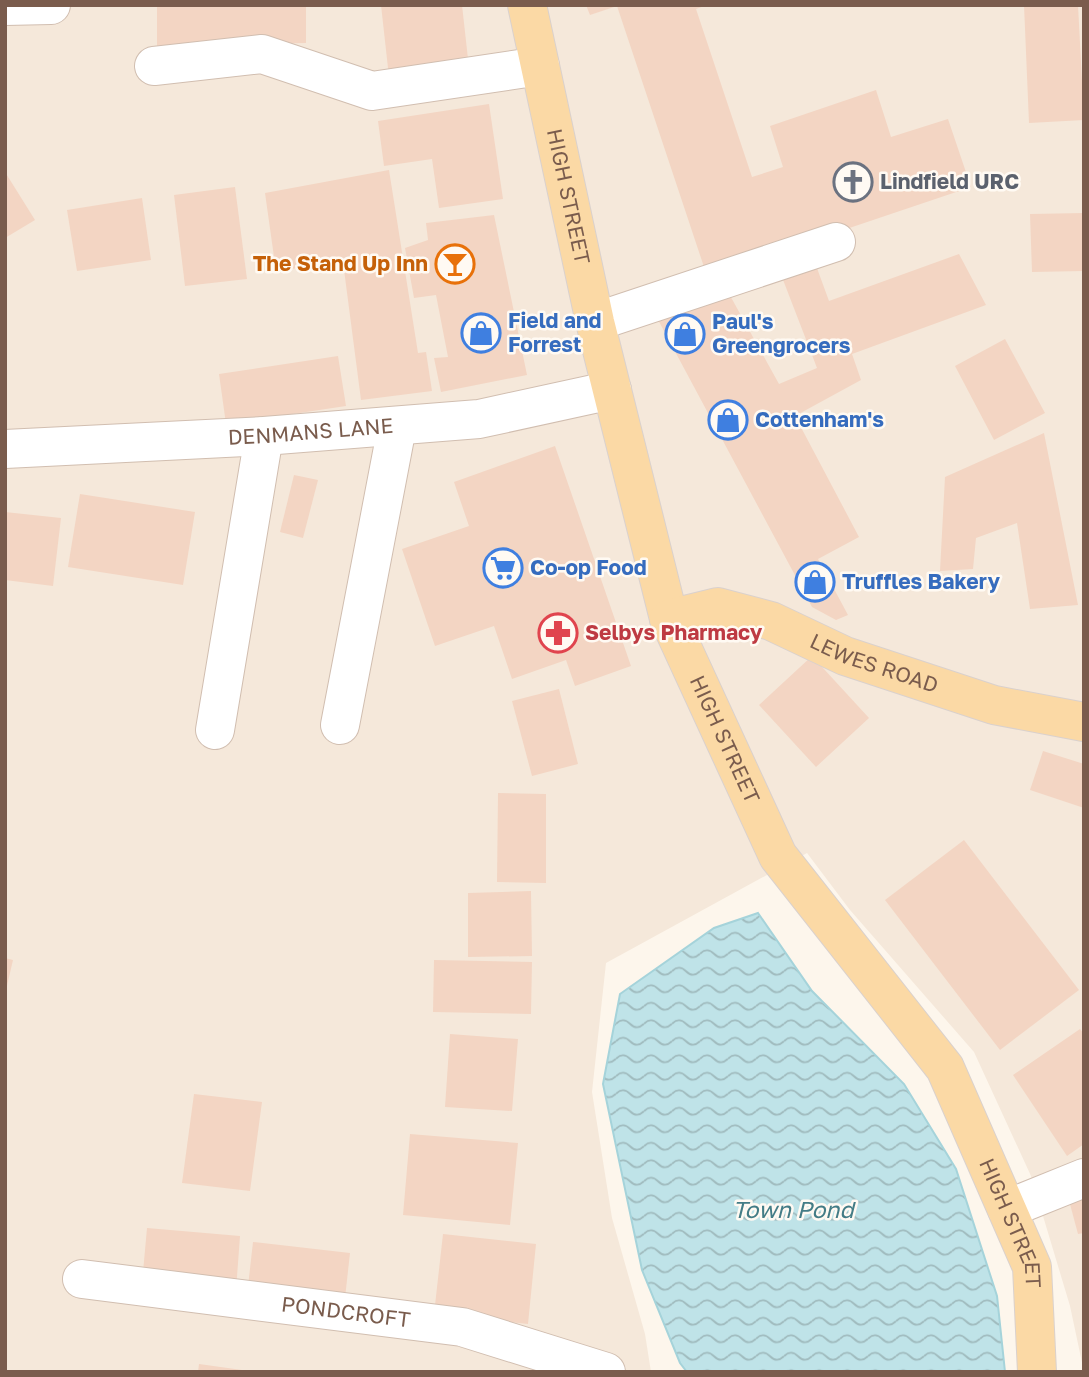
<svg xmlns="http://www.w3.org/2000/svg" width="1089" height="1377" viewBox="0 0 1089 1377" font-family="'Golos Text',sans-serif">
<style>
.residential{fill:#f5e8da}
.water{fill:url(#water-waves);stroke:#a5d3da;stroke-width:2}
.building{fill:#f3d5c3}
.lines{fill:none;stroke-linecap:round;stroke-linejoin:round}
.minor-casing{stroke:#d1beb0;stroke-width:40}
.major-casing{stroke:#dad1cd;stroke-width:40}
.minor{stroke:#fff;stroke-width:38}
.major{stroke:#fbd9a5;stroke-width:38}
.labels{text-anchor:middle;stroke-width:5;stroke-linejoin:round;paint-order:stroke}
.worship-label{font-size:21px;font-weight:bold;fill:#5b616d;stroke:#fffaf3;text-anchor:start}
.street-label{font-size:21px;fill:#7a5c4d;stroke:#fffaf3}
.food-label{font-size:21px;font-weight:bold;fill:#c56008;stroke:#fffaf3;text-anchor:end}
.shop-label{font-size:21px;font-weight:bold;fill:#366cbe;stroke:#fffaf3;text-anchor:start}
.health-label{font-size:21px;font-weight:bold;fill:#be3a42;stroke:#fffaf3;text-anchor:start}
.water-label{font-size:23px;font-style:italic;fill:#437c86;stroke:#fffaf3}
</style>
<defs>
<pattern id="water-waves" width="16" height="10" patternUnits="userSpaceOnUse" patternTransform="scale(1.75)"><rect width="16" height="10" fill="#bfe3e8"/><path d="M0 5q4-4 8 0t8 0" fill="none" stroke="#a0bbbe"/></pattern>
</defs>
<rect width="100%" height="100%" fill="#fdf6ec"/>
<path class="residential" d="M 5,5 L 1084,5 L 1084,1372 L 1070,1306 L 1031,1176 L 974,1052 L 850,910 L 807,853 L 606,963 L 592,1092 L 612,1218 L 645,1334 L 651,1372 L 5,1372 Z"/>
<path class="water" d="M 758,913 L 812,991 L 904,1084 L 956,1169 L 997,1296 L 1005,1372 L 687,1372 L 680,1363 L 642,1270 L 603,1084 L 620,994 L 714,928 Z"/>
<g class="building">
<path d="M 157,5 L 306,5 L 306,43 L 157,46 Z"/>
<path d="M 381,5 L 462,5 L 469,68 L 389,77 Z"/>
<path d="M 586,5 L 707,5 L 696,9 L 752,177 L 783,167 L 770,126 L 876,90 L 891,137 L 948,119 L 971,187 L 707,276 L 617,6 L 590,15 Z"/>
<path d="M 1024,5 L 1078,5 L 1084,120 L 1029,123 Z"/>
<path d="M 489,104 L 503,199 L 439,208 L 432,159 L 384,166 L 378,121 Z"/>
<path d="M 389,170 L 418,353 L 426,352 L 432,391 L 361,400 L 343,262 L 276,271 L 265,193 Z"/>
<path d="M 5,172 L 35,220 L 5,238 Z"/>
<path d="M 235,187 L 247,279 L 185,286 L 174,195 Z"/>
<path d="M 142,198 L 151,260 L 77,271 L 67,210 Z"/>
<path d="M 1084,213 L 1084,271 L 1032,272 L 1030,214 Z"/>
<path d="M 494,215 L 527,375 L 441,392 L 434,358 L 448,357 L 436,295 L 414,298 L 405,248 L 428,240 L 426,223 Z"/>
<path d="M 959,254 L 986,305 L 852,354 L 861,380 L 795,416 L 859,537 L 818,559 L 848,615 L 836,620 L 812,607 L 656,316 L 722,281 L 779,384 L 817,368 L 780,272 L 814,260 L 829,301 Z"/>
<path d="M 1005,339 L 1045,413 L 994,440 L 955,366 Z"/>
<path d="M 338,356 L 346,406 L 226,424 L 219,374 Z"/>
<path d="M 1044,433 L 1078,605 L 1030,609 L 1017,523 L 976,538 L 973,569 L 940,571 L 945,477 Z"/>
<path d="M 555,446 L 631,666 L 575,686 L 566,660 L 512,679 L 494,626 L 435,646 L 402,549 L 469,526 L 454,482 Z"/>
<path d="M 294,475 L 318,480 L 303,538 L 280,532 Z"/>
<path d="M 80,494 L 195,512 L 183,585 L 68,567 Z"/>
<path d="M 5,512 L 61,518 L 53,586 L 5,580 Z"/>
<path d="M 812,656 L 869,718 L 816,767 L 759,705 Z"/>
<path d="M 559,689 L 578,764 L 532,776 L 512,701 Z"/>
<path d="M 1043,751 L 1084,764 L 1084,808 L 1030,790 Z"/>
<path d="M 498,793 L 546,794 L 546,883 L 497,882 Z"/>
<path d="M 964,840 L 1079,990 L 1000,1050 L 885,900 Z"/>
<path d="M 531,891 L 532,956 L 468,957 L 468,893 Z"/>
<path d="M 5,958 L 13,960 L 6,990 L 5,990 Z"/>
<path d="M 434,960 L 532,962 L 531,1014 L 433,1012 Z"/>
<path d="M 1080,1029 L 1084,1034 L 1084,1144 L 1067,1156 L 1013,1075 Z"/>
<path d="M 450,1034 L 518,1039 L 512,1111 L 445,1107 Z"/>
<path d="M 194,1094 L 262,1102 L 250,1191 L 182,1183 Z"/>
<path d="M 410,1134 L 518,1143 L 510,1225 L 403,1215 Z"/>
<path d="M 1084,1188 L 1084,1233 L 1078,1234 L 1067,1193 Z"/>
<path d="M 147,1228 L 240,1236 L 236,1290 L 142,1283 Z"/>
<path d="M 443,1234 L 536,1244 L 528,1324 L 434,1314 Z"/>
<path d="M 253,1242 L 350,1253 L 344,1307 L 247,1295 Z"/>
<path d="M 199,1364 L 242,1370 L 242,1372 L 198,1372 Z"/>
</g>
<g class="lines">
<g class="minor-casing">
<g id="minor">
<path d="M 5,6 L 51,5"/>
<path d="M 154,66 L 262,54 L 372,91 L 540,66"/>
<path d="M 595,322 L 836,242"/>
<path id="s1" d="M 5,449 L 264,436 L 479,419 L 612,390"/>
<path d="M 340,725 L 397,427"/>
<path d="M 215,730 L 264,436"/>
<path d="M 1007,1209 L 1084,1178"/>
<path id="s2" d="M 82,1279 L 462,1327 L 606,1372"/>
</g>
</g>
<g class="major-casing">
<g id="major">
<path id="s3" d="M 527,5 L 595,322 L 669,619 L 778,856 L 945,1068 L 1032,1267 L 1037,1372"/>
<path id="s4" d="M 669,619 L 718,607 L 771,621 L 845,656 L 994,705 L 1084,722"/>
</g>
</g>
<use href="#minor" class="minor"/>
<use href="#major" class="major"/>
</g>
<defs>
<g id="church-ring" transform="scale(2.0125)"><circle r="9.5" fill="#fffaf3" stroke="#6b7280" stroke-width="1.5"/><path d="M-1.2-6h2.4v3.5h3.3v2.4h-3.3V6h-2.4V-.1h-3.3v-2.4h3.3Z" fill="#6b7280"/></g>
<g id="bar-ring" transform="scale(2.0125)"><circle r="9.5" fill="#fffaf3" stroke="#e8710a" stroke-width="1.5"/><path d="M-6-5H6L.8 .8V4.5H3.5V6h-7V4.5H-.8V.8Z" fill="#e8710a"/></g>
<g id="shop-ring" transform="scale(2.0125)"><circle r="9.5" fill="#fffaf3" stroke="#3f7fe0" stroke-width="1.5"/><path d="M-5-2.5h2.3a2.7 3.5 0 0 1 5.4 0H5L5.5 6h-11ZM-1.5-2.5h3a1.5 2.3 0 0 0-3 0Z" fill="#3f7fe0"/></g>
<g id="supermarket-ring" transform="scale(2.0125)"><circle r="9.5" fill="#fffaf3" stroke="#3f7fe0" stroke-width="1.5"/><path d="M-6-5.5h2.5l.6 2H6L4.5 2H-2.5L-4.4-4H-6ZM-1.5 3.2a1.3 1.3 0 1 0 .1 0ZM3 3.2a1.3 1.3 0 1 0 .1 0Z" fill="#3f7fe0"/></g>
<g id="pharmacy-ring" transform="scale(2.0125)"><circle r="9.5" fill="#fffaf3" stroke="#e0444e" stroke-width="1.5"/><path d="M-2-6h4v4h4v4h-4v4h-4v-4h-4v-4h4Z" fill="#e0444e"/></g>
</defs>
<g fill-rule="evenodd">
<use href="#church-ring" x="853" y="182"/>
<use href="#bar-ring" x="455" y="264"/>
<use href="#shop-ring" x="481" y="333"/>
<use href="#shop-ring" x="685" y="334"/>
<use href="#shop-ring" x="728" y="420"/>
<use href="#supermarket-ring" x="503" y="568"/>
<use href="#shop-ring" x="815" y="582"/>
<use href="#pharmacy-ring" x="558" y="633"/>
</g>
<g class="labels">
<g class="worship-label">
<text x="880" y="189">Lindfield URC</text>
</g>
<g class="street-label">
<text dy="7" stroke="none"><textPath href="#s3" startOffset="196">HIGH STREET</textPath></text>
<text dy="7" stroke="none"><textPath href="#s1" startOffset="306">DENMANS LANE</textPath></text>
<text dy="7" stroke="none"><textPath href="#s4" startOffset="217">LEWES ROAD</textPath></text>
<text dy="7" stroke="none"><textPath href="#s3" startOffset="763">HIGH STREET</textPath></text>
<text dy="7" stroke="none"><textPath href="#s3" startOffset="1330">HIGH STREET</textPath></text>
<text dy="7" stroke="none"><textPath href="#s2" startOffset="266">PONDCROFT</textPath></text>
</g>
<g class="food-label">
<text x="428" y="271">The Stand Up Inn</text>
</g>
<g class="shop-label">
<text x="508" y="328">Field and<tspan x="508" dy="24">Forrest</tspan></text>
<text x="712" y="329">Paul's<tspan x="712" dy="24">Greengrocers</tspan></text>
<text x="755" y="427">Cottenham's</text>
<text x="530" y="575">Co-op Food</text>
<text x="842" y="589">Truffles Bakery</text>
</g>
<g class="health-label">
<text x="585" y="640">Selbys Pharmacy</text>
</g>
<g class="water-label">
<text x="793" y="1218">Town Pond</text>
</g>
</g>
<rect width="1089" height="1377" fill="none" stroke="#7a5c4d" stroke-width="14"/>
</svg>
